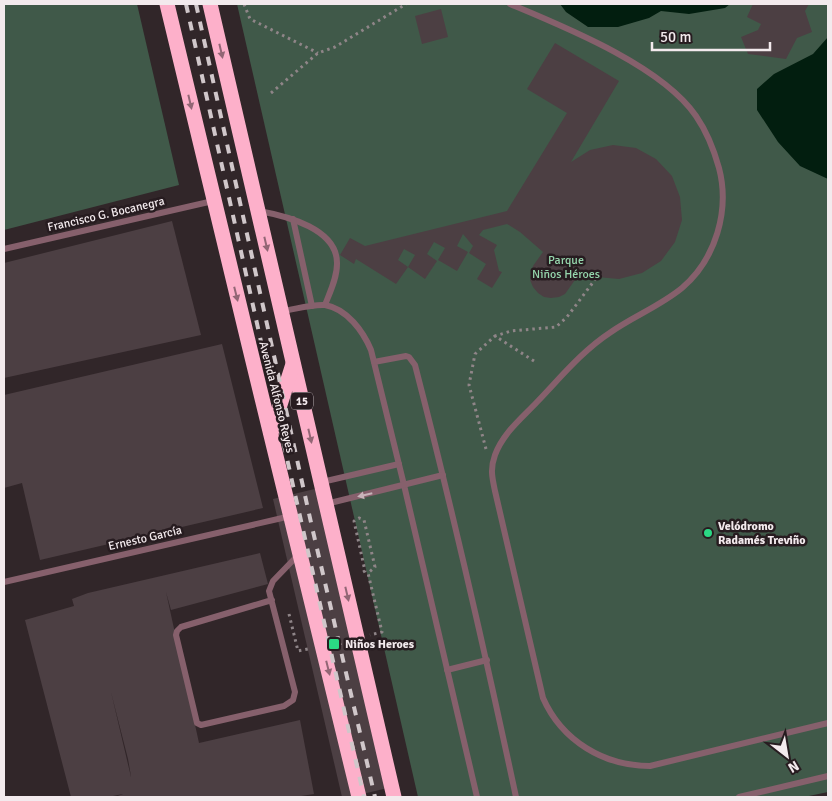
<svg xmlns="http://www.w3.org/2000/svg" width="832" height="801" viewBox="0 0 832 801" font-family="Signika,sans-serif">
<style>
.green{fill:#405949}
.water{fill:#021e0f}
.building{fill:#4c3f43;fill-rule:evenodd}
.lines{fill:none;stroke-linecap:round;stroke-linejoin:round}
.path{stroke:#8f8588;stroke-width:3;stroke-dasharray:2.5 4;stroke-linecap:butt}
.lane{stroke:#86606c;stroke-width:6}
.highway{stroke:#fdb0ca;stroke-width:15}
.rail{stroke:#d0c7ca;stroke-width:4;stroke-dasharray:9 9;stroke-linecap:butt}
.oneway{fill:#926675}
.oneway2{fill:#c7b3b9}
.poi-dot{fill:#2bd884;stroke:#271c20;stroke-width:2}
.labels{text-anchor:middle;stroke-width:5;stroke-linejoin:round;paint-order:stroke}
.shield{fill:#271c20;stroke:#b6acb0;stroke-width:1}
.shield-label{font-size:11px;font-weight:bold;fill:#f3eaed}
.street-label{font-size:12px;fill:#f3eaed;stroke:#271c20}
.park-label{font-size:12px;fill:#96d7ad;stroke:#271c20}
.poi-label{font-size:12px;font-weight:bold;fill:#f3eaed;stroke:#271c20;text-anchor:start}
</style>
<rect width="100%" height="100%" fill="#312629"/>
<g class="green">
<path d="M 4,4 L 137,4 L 179,185 L 4,230 Z"/>
<path d="M 237,4 L 828,4 L 828,792 L 804,797 L 418,797 Z"/>
</g>
<g class="water">
<path d="M 560,4 L 730,4 L 725,8 L 689,14 L 661,11 L 649,18 L 618,27 L 588,27 L 566,12 Z"/>
<path d="M 828,37 L 828,179 L 800,166 L 778,142 L 757,110 L 757,89 L 774,74 L 813,54 Z"/>
</g>
<g class="building">
<path d="M 753,4 L 809,4 L 805,11 L 812,32 L 797,38 L 786,59 L 748,54 L 741,37 L 758,30 L 761,24 L 747,17 Z"/>
<path d="M 441,9 L 448,37 L 422,44 L 415,16 Z"/>
<path d="M 555,43 L 619,81 L 571,162 L 590,150 L 613,145 L 636,148 L 656,159 L 672,176 L 680,197 L 682,220 L 675,242 L 661,261 L 642,273 L 619,279 L 597,277 L 582,270 L 565,294 L 559,297 L 551,298 L 544,297 L 538,293 L 533,287 L 530,280 L 533,266 L 543,252 L 520,232 L 507,224 L 483,230 L 479,235 L 497,245 L 494,250 L 499,271 L 502,272 L 492,288 L 477,279 L 486,264 L 469,253 L 473,246 L 463,234 L 457,246 L 468,252 L 457,271 L 438,260 L 445,248 L 434,242 L 427,254 L 437,261 L 425,279 L 408,267 L 396,284 L 356,259 L 354,264 L 340,255 L 350,238 L 365,246 L 507,211 L 567,113 L 527,89 ZM 404,249 L 415,255 L 408,267 L 398,260 Z"/>
<path d="M 172,221 L 201,335 L 4,378 L 4,263 Z"/>
<path d="M 222,344 L 263,508 L 40,560 L 22,483 L 4,488 L 4,395 Z"/>
<path d="M 327,486 L 396,786 L 350,797 L 342,797 L 273,499 Z"/>
<path d="M 260,553 L 268,584 L 171,610 L 166,592 L 199,743 L 300,720 L 314,794 L 295,797 L 115,797 L 123,794 L 108,797 L 71,797 L 25,620 L 74,606 L 72,599 L 88,593 ZM 111,692 L 128,759 L 131,776 L 131,777 Z"/>
</g>
<g class="lines">
<g class="path">
<path d="M 244,4 L 250,19 L 318,53"/>
<path d="M 271,93 L 318,53 L 335,47 L 406,4"/>
<path d="M 534,361 L 495,336 L 511,331 L 556,327 L 567,317 L 597,277"/>
<path d="M 486,449 L 469,385 L 475,354 L 495,336"/>
<path d="M 363,572 L 365,571 L 354,521 L 359,518 L 364,520 L 375,567 L 368,573 L 382,632 L 370,635"/>
<path d="M 289,614 L 298,651 L 308,649"/>
</g>
<g class="lane">
<path d="M 510,4 C 565,27 662,66 696,116 C 707,132 714,150 719,168 C 730,210 716,259 682,288 C 660,306 634,316 611,332 C 582,351 561,377 537,402 C 522,418 503,433 495,455 C 490,469 492,477 495,491 L 543,698 C 562,741 604,766 650,766 L 828,723"/>
<path d="M 259,211 C 287,216 338,229 337,264 C 337,278 330,292 325,305"/>
<path d="M 293,219 L 312,306"/>
<path d="M 4,249 L 213,201"/>
<path d="M 283,311 C 296,309 312,304 325,305 C 347,309 363,331 371,350 L 404,485 L 477,797"/>
<path d="M 374,362 L 406,356 L 409,357 L 415,365 C 452,508 485,652 516,797"/>
<path d="M 322,482 L 399,464"/>
<path d="M 326,504 L 443,475"/>
<path d="M 4,582 L 291,516"/>
<path d="M 272,600 L 181,627 L 177,631 L 176,635 L 197,723 L 201,725 L 284,706 L 293,700 L 295,692 L 269,591 L 273,581 L 300,553"/>
<path d="M 447,670 L 487,660"/>
<path d="M 739,797 L 828,776"/>
</g>
<g class="highway">
<path d="M 167,4 C 229,269 296,532 359,797"/>
<path d="M 210,4 L 394,797"/>
<path d="M 271,433 L 293,364"/>
</g>
<g class="rail">
<path d="M 186,4 L 294,490 L 364,797"/>
<path d="M 196,4 L 312,527 L 375,797"/>
</g>
</g>
<defs><path id="oneway-solid" d="M-6-.8H1V-3.2L6.5 0L1 3.2V.8H-6Z" transform="scale(1.25)"/></defs>
<g class="oneway">
<use href="#oneway-solid" transform="translate(221 51) rotate(77)"/>
<use href="#oneway-solid" transform="translate(190 102) rotate(77)"/>
<use href="#oneway-solid" transform="translate(266 244) rotate(77)"/>
<use href="#oneway-solid" transform="translate(236 294) rotate(76)"/>
<use href="#oneway-solid" transform="translate(310 436) rotate(77)"/>
<use href="#oneway-solid" transform="translate(347 594) rotate(77)"/>
<use href="#oneway-solid" transform="translate(328 668) rotate(76)"/>
</g>
<use class="oneway2" href="#oneway-solid" transform="translate(365 495) rotate(167)"/>
<g class="poi-dot">
<circle cx="708" cy="533" r="5"/>
<rect x="328" y="638" width="12" height="12" rx="2.5"/>
</g>
<g class="labels">
<rect class="shield" x="291" y="392.5" width="22" height="17" rx="4"/>
<g class="shield-label">
<text x="302" y="405">15</text>
</g>
<g class="street-label">
<text transform="translate(106 214) rotate(-13)" y="4">Francisco G. Bocanegra</text>
<text transform="translate(277 397) rotate(76)" y="4">Avenida Alfonso Reyes</text>
<text transform="translate(145 538) rotate(-13)" y="4">Ernesto García</text>
</g>
<g class="park-label">
<text x="566" y="264">Parque<tspan x="566" dy="14">Niños Héroes</tspan></text>
</g>
<g class="poi-label">
<text x="718" y="530">Velódromo<tspan x="718" dy="14">Radamés Treviño</tspan></text>
<text x="345" y="648">Niños Heroes</text>
</g>
</g>
<rect width="832" height="801" fill="none" stroke="#f3eaed" stroke-width="10"/>
<g transform="translate(787 756) rotate(149)" stroke="#271c20" stroke-width="4" paint-order="stroke">
<path d="M0-4L9 19L0 12L-9 19Z" fill="#f3eaed"/>
<text y="-8" font-size="14" font-weight="bold" text-anchor="middle" fill="#f3eaed">N</text>
</g>
<path d="M652 42v8h118v-8" fill="none" stroke="#f3eaed" stroke-width="2.5"/>
<text x="660" y="42" font-size="15" fill="#f3eaed" stroke="#271c20" stroke-width="4" paint-order="stroke">50 m</text>
</svg>
